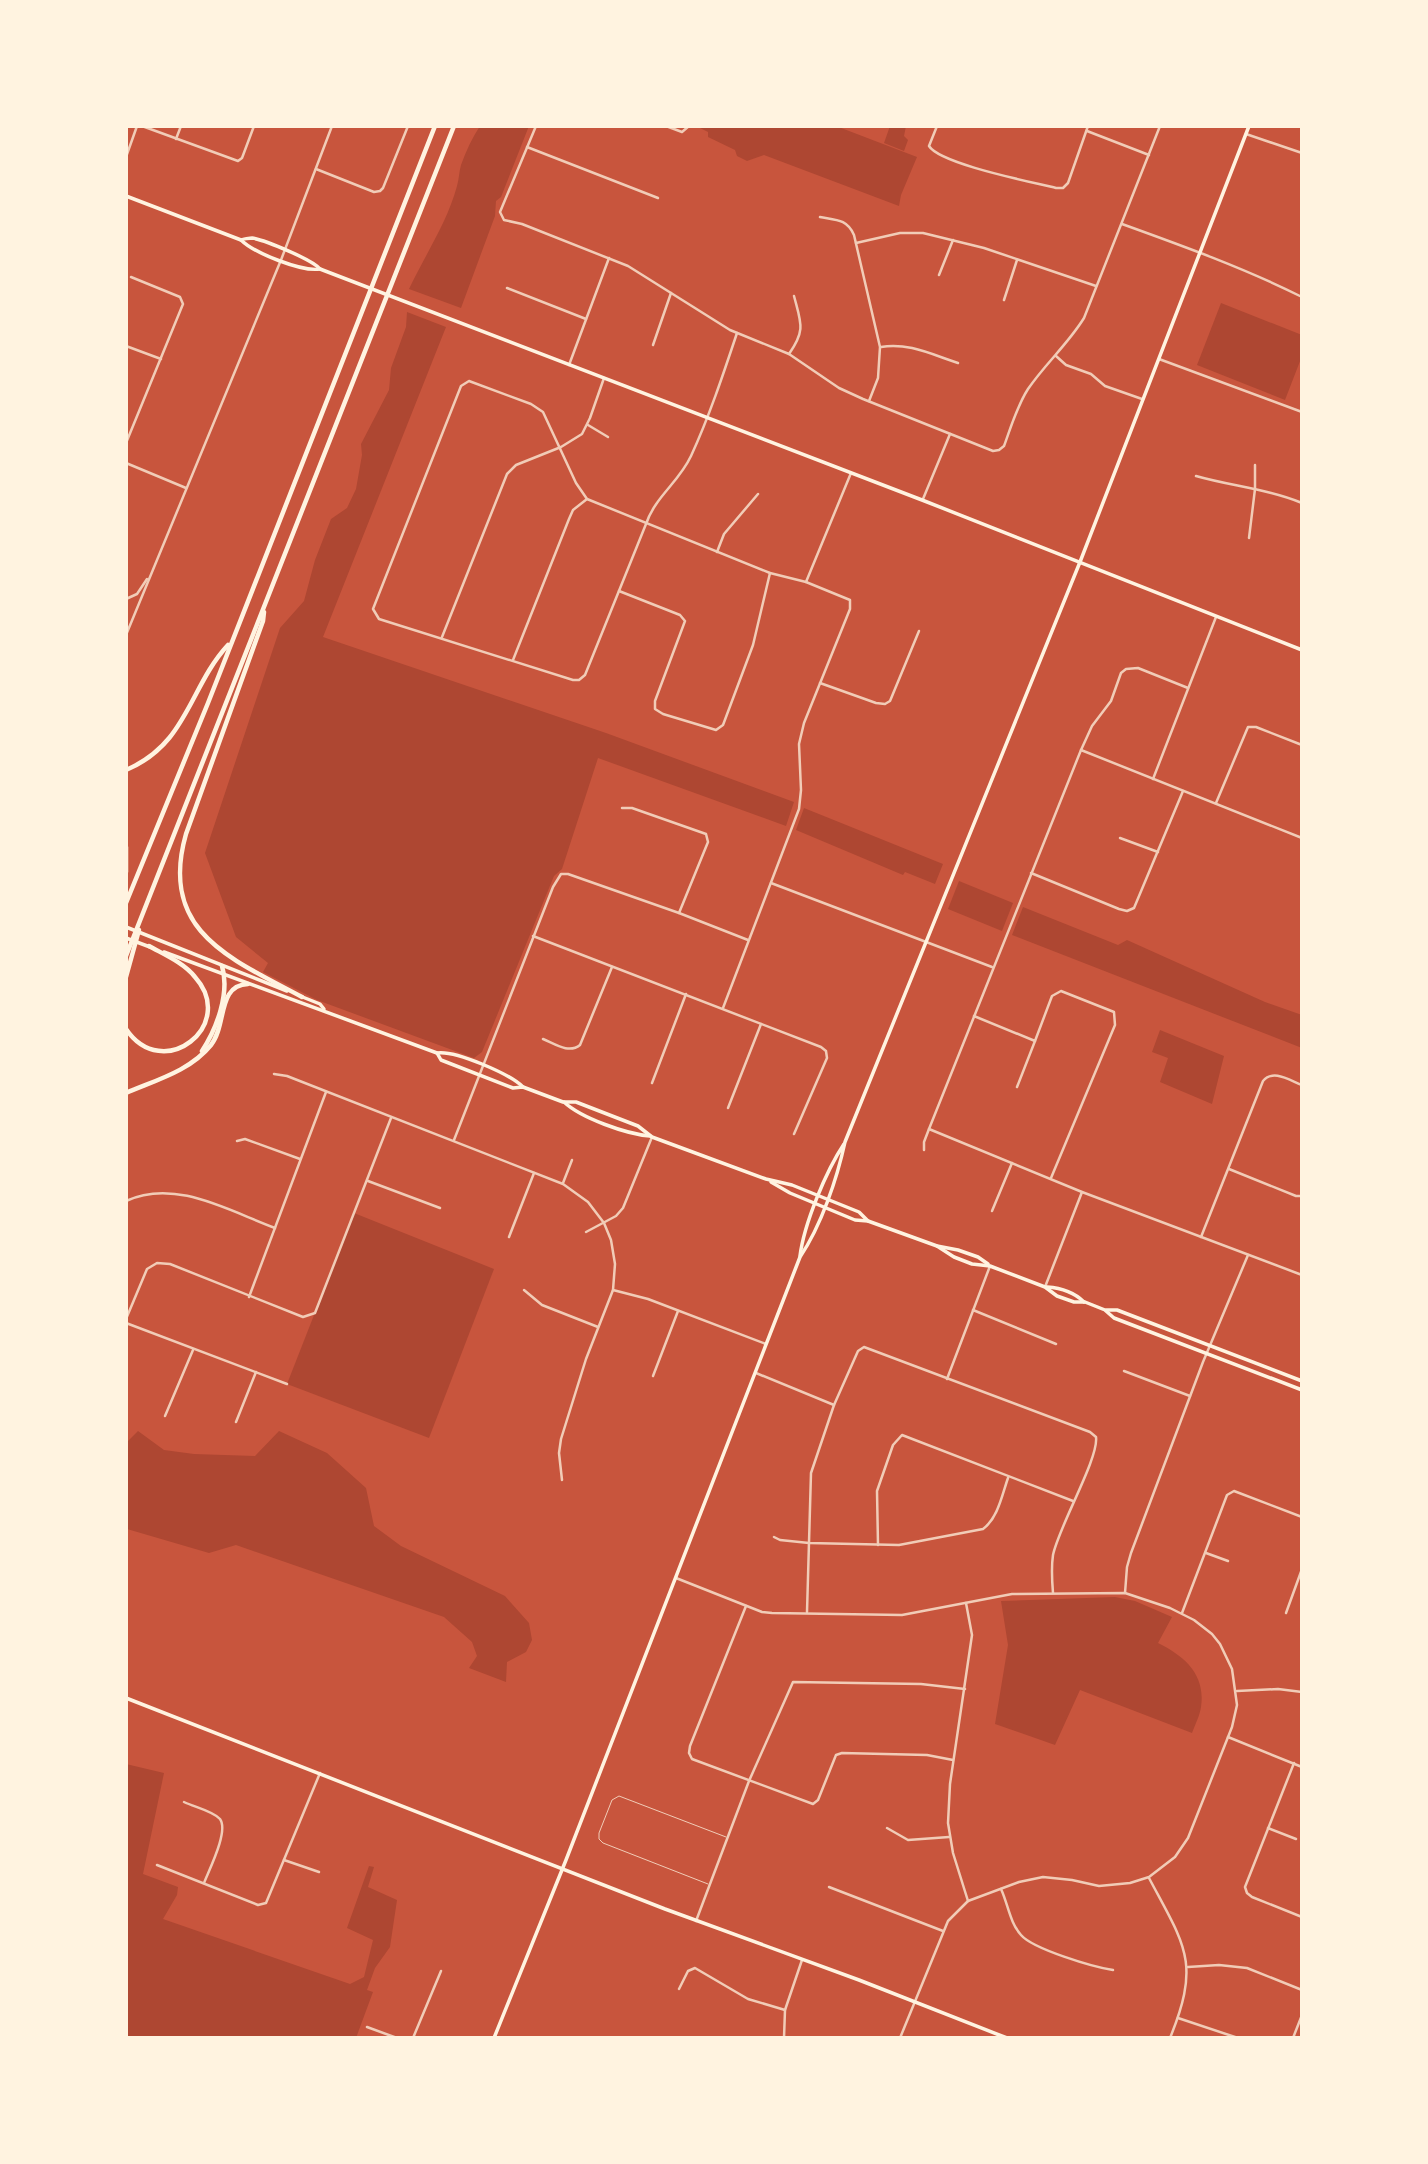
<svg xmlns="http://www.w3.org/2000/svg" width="1428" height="2164" viewBox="0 0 1428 2164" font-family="Montserrat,sans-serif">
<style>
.green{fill:#ae4732}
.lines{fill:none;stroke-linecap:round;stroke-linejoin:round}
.service{stroke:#f1ccb7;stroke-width:1}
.minor{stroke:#f1ccb7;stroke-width:2.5}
.secondary{stroke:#fff3e0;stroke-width:3.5}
.motorway{stroke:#fff3e0;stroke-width:4.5}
</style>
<rect width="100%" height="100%" fill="#c8553d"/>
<g class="green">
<path d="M 480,126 L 529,126 L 501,197 L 496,201 L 495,216 L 461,308 L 409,289 C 425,255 447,223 457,186 C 459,179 459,172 461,165 C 466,151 472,138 480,126 Z"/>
<path d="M 696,126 L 836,126 L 917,157 L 901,195 L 899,206 L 764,155 L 747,161 L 737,156 L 735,150 L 708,137 L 708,132 Z"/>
<path d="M 890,126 L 906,126 L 904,136 L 908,140 L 904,151 L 884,143 Z"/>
<path d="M 1221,303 L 1302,335 L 1302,356 L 1285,400 L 1197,365 Z"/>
<path d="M 407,312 L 446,327 L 323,637 L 606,733 L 794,802 L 786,826 L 598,758 L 562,869 L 554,876 L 482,1052 L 474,1058 L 317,1000 L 263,972 L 268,963 L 236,937 L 205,853 L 280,628 L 304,601 L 315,560 L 331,519 L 347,508 L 356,489 L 362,455 L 361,444 L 389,390 L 391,368 L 406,327 Z"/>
<path d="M 804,808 L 943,864 L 935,884 L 905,872 L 903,875 L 796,830 Z"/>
<path d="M 959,881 L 1013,903 L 1002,931 L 948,909 Z"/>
<path d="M 1023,907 L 1118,945 L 1127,940 L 1265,1002 L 1302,1015 L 1302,1048 L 1012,935 Z"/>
<path d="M 1160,1030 L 1224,1056 L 1212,1104 L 1160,1082 L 1168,1058 L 1152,1052 Z"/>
<path d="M 354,1213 L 494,1269 L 429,1438 L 287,1384 Z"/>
<path d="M 138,1431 L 164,1450 L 194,1454 L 255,1456 L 279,1431 L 327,1453 L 366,1488 L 374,1526 L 401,1546 L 505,1596 L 529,1623 L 532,1640 L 526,1652 L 507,1662 L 506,1682 L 469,1668 L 477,1656 L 472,1642 L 444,1617 L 236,1545 L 209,1553 L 127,1529 L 126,1443 Z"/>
<path d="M 1115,1597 L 1135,1601 L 1172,1617 L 1158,1643 C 1184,1656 1206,1674 1201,1707 C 1200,1715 1195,1725 1192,1733 L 1080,1690 L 1055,1745 L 995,1724 L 1008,1645 L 1001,1601 Z"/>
<path d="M 126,1764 L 164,1773 L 143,1874 L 178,1887 L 177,1895 L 163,1919 L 350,1984 L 364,1977 L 373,1940 L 347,1928 L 369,1866 L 374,1867 L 368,1887 L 397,1900 L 390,1947 L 375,1968 L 367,1990 L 373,1992 L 356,2038 L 126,2038 Z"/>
</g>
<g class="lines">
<path class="service" d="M 708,1884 L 603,1843 L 599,1839 L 599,1833 L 612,1800 L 619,1796 L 726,1837"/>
<g class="minor">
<path d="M 142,126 L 238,161 L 242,158 L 254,126"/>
<path d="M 536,126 L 500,212 L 504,220 L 522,224 L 628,266 L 730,330 L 789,354 L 839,388 L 863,399 L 993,451 L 999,450 L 1004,446 C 1011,427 1017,406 1028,389 C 1045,364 1068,344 1084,318 L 1160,126"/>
<path d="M 666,126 L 682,132 L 689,126"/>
<path d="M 937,126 L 929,146 C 940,164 1032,182 1056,188 L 1063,188 L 1068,183 L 1088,126"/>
<path d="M 1087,131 L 1149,155"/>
<path d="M 1246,134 L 1302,153"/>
<path d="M 176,139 L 181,126"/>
<path d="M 527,147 L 658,198"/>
<path d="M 126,157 L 137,126"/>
<path d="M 316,169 L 374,192 L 380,191 L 383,188 L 408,126"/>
<path d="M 820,217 C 836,220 847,219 854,235 L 880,347 L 878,378 L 869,401"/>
<path d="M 1122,224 C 1183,246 1244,268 1302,297"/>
<path d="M 856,243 L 900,233 L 923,233 L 984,248 L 1096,286"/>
<path d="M 939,275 L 953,240"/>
<path d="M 507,288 L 586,319"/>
<path d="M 1004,300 L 1017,260"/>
<path d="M 653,345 L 671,293"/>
<path d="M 126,346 L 161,359"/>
<path d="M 881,347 C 908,342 933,355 958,363"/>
<path d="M 789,354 C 806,330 801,323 794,296"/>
<path d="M 1056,356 L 1066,365 L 1091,374 L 1105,386 L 1142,399"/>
<path d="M 1159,359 L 1302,412"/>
<path d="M 569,365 L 609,258"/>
<path d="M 588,425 L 608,437"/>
<path d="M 126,443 L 183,304 L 180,297 L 131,277"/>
<path d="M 126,463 L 186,488"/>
<path d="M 1196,476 C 1231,486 1268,489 1302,503"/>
<path d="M 923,499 L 950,434"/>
<path d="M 1249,538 L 1255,489 L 1255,465"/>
<path d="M 717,552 L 724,534 L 758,494"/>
<path d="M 806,582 L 851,473"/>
<path d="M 619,591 L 680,615 L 685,621 L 655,701 L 655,709 L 663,714 L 716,730 L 723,725 L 753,645 L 770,573"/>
<path d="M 126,599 L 137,594 L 147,579"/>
<path d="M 126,635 L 281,260 L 332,126"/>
<path d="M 442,637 L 507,474 L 516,465 L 561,447 L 582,434 L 590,418 L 604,378"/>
<path d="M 513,660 L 569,519 L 573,510 L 587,499"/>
<path d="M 820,683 L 876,703 L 885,704 L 890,701 L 919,631"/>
<path d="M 1081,750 L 1092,726 L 1111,701 L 1121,673 L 1126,669 L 1138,668 L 1188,688"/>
<path d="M 1153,779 L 1216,617"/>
<path d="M 1216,803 L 1248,727 L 1256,727 L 1302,745"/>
<path d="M 622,808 L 632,808 L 706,834 L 708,842 L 679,913"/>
<path d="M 1120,838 L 1158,852"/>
<path d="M 1302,838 L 1081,750 L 929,1129 L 1082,1192 L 1302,1275"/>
<path d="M 1031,873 L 1119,909 L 1127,911 L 1134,908 L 1183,791"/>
<path d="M 771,883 L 992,967"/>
<path d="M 533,936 L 821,1047 L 826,1051 L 827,1058 L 794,1134"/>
<path d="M 723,1008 L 799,809 L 801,790 L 799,744 L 804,723 L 850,609 L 850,600 L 806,582 L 770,573 L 587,499 L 576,483 L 543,412 L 531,404 L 469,381 L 461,386 L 373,609 L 379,619 L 573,680 L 579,680 L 585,675 L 646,524 C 655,497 679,482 691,456 C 709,417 723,375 737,333"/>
<path d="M 974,1016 L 1035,1041 L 1052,996 L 1061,991 L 1114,1012 L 1115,1025 L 1051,1178"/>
<path d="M 543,1039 C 555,1044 569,1054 580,1045 L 612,967"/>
<path d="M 274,1074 L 287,1076 L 563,1184 L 588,1202 L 604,1223 L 611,1240 L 615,1264 L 613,1290 L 586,1359 L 561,1439 L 559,1453 L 562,1480"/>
<path d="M 652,1083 L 686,994"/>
<path d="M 1017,1087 L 1035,1041"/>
<path d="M 728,1108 L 761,1024"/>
<path d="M 454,1140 L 553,887 L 561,874 L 568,874 L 679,913 L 748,940"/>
<path d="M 237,1141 L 245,1139 L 300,1159"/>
<path d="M 924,1150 L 924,1142 L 929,1129"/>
<path d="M 1229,1169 L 1296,1196 L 1302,1196"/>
<path d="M 368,1181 L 440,1208"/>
<path d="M 563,1183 L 572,1160"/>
<path d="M 126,1201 C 175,1178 229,1211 275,1228"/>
<path d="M 992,1211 L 1012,1163"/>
<path d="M 586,1232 L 616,1216 L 623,1208 L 652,1137"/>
<path d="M 509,1237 L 534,1173"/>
<path d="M 1201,1237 L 1263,1081 C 1273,1069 1289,1080 1302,1085"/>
<path d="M 1045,1287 L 1082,1192"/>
<path d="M 524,1290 L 542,1305 L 598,1327"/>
<path d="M 613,1290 L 648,1299 L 766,1344"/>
<path d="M 249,1297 L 326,1092"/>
<path d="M 973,1310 L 1056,1344"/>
<path d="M 126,1319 L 147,1269 L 157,1263 L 170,1264 L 303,1317 L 315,1313 L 391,1118"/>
<path d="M 126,1323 L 287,1384"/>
<path d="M 1124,1371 L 1190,1396"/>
<path d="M 756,1373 L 834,1405"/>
<path d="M 653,1376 L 678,1311"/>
<path d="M 947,1379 L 990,1266"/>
<path d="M 165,1416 L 193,1350"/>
<path d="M 236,1422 L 256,1372"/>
<path d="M 774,1537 L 780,1540 L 809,1543 L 899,1545 L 983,1529 C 998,1518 1002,1495 1008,1478"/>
<path d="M 878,1545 L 877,1491 L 893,1445 L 902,1435 L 1073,1501"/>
<path d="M 1206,1553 L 1228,1561"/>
<path d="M 676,1578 L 762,1612 L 772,1613 L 902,1615 L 1012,1594 L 1125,1593 L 1170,1608 L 1194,1620 L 1212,1634 L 1220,1644 L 1232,1669 L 1237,1705 L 1232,1727 L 1188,1838 L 1175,1857 L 1149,1877 L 1130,1883 L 1099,1886 L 1072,1880 L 1043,1877 L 1019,1882 L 968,1901 L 948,1921 L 900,2038"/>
<path d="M 1125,1593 L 1127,1567 L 1131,1553 L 1203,1362 L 1248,1255"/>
<path d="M 966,1603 L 972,1635 L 950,1784 L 948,1823 L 953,1853 L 968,1901"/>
<path d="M 746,1606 L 690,1746 L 689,1753 L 692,1759 L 813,1804 L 818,1800 L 836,1755 L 842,1753 L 927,1755 L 953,1760"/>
<path d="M 807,1612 L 811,1473 L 834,1405 L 858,1351 L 864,1347 L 1090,1432 L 1096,1437 C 1099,1458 1059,1526 1053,1555 C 1051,1568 1052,1581 1053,1593"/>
<path d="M 1182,1613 L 1227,1495 L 1234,1491 L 1302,1517"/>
<path d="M 1286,1613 L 1302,1569"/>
<path d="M 1237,1691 L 1278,1689 L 1302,1692"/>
<path d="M 1228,1737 L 1302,1767"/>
<path d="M 1294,1763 L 1245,1887 L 1247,1893 L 1252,1897 L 1302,1917"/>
<path d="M 184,1802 C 194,1807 213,1811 220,1819 C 229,1831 209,1870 204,1883"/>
<path d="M 887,1828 L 908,1840 L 949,1837"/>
<path d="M 1268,1828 L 1296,1839"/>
<path d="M 284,1860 L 319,1872"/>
<path d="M 157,1865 L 258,1905 L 266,1903 L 320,1773"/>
<path d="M 1149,1878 C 1185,1946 1201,1962 1170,2038"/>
<path d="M 829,1887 L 943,1931"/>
<path d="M 1001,1889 C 1008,1904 1010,1923 1021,1935 C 1033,1949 1093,1967 1113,1970"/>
<path d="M 696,1921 L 749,1781 L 793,1682 L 921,1684 L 965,1689"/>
<path d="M 1188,1967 L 1219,1965 L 1247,1968 L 1302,1990"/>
<path d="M 679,1989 L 688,1971 L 695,1968 L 748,1999 L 785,2010"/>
<path d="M 1178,2018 L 1238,2038"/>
<path d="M 367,2027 L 397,2038"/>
<path d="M 413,2038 L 441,1971"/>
<path d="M 784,2038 L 785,2010 L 802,1960"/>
<path d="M 1293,2038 L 1302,2015"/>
</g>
<g class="secondary">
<path d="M 126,196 L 241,240 C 254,253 302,272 320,269"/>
<path d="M 241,240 C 242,239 251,238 252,238 C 265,240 313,260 320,269 L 922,500 L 1302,650"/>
<path d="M 126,927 L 287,991"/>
<path d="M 126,938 L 150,947"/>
<path d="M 164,952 L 437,1053 C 455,1050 510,1074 523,1087"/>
<path d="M 300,996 L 320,1004 L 324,1009"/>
<path d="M 437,1053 L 441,1060 L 513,1088 L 523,1087 L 563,1102 L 576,1102 L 638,1126 L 652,1137 L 766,1179 L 792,1185 L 859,1212 L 868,1221"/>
<path d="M 564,1102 C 581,1118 626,1134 650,1136"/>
<path d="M 771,1182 L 790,1193 L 855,1220 L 868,1221 L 937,1246 L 958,1250 L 978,1257 L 988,1264"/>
<path d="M 937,1246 L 954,1257 L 972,1264 L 990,1266 L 1045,1287 L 1057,1296 L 1074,1302 L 1085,1302 L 1105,1310 L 1117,1310 L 1302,1381"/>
<path d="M 800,1256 C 804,1224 826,1171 844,1144"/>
<path d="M 1047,1287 C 1062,1288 1074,1292 1084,1302"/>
<path d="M 1106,1311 L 1114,1318 L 1302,1390"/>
<path d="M 126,1698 L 665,1909 L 859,1980 L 1007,2038"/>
<path d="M 494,2038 L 566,1860 L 800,1257 C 821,1226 837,1179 845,1142 L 1080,562 L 1249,126"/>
</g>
<g class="motorway">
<path d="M 264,612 L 263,621 L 186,834 C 158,932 232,959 302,997"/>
<path d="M 126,770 C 188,744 189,687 228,645"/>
<path d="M 126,847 L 126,872"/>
<path d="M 126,903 L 208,703 L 435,126"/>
<path d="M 126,956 L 454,126"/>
<path d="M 126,977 L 139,930"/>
<path d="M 126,1029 C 163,1084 238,1025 195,977 C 184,963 165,955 149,946"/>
<path d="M 202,1051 C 217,1028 230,993 222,966"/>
<path d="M 126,1093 C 156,1080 190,1071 211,1045 C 227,1025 217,985 248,984"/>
</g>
</g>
<rect width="1428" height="2164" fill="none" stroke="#fff3e0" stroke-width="256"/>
</svg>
